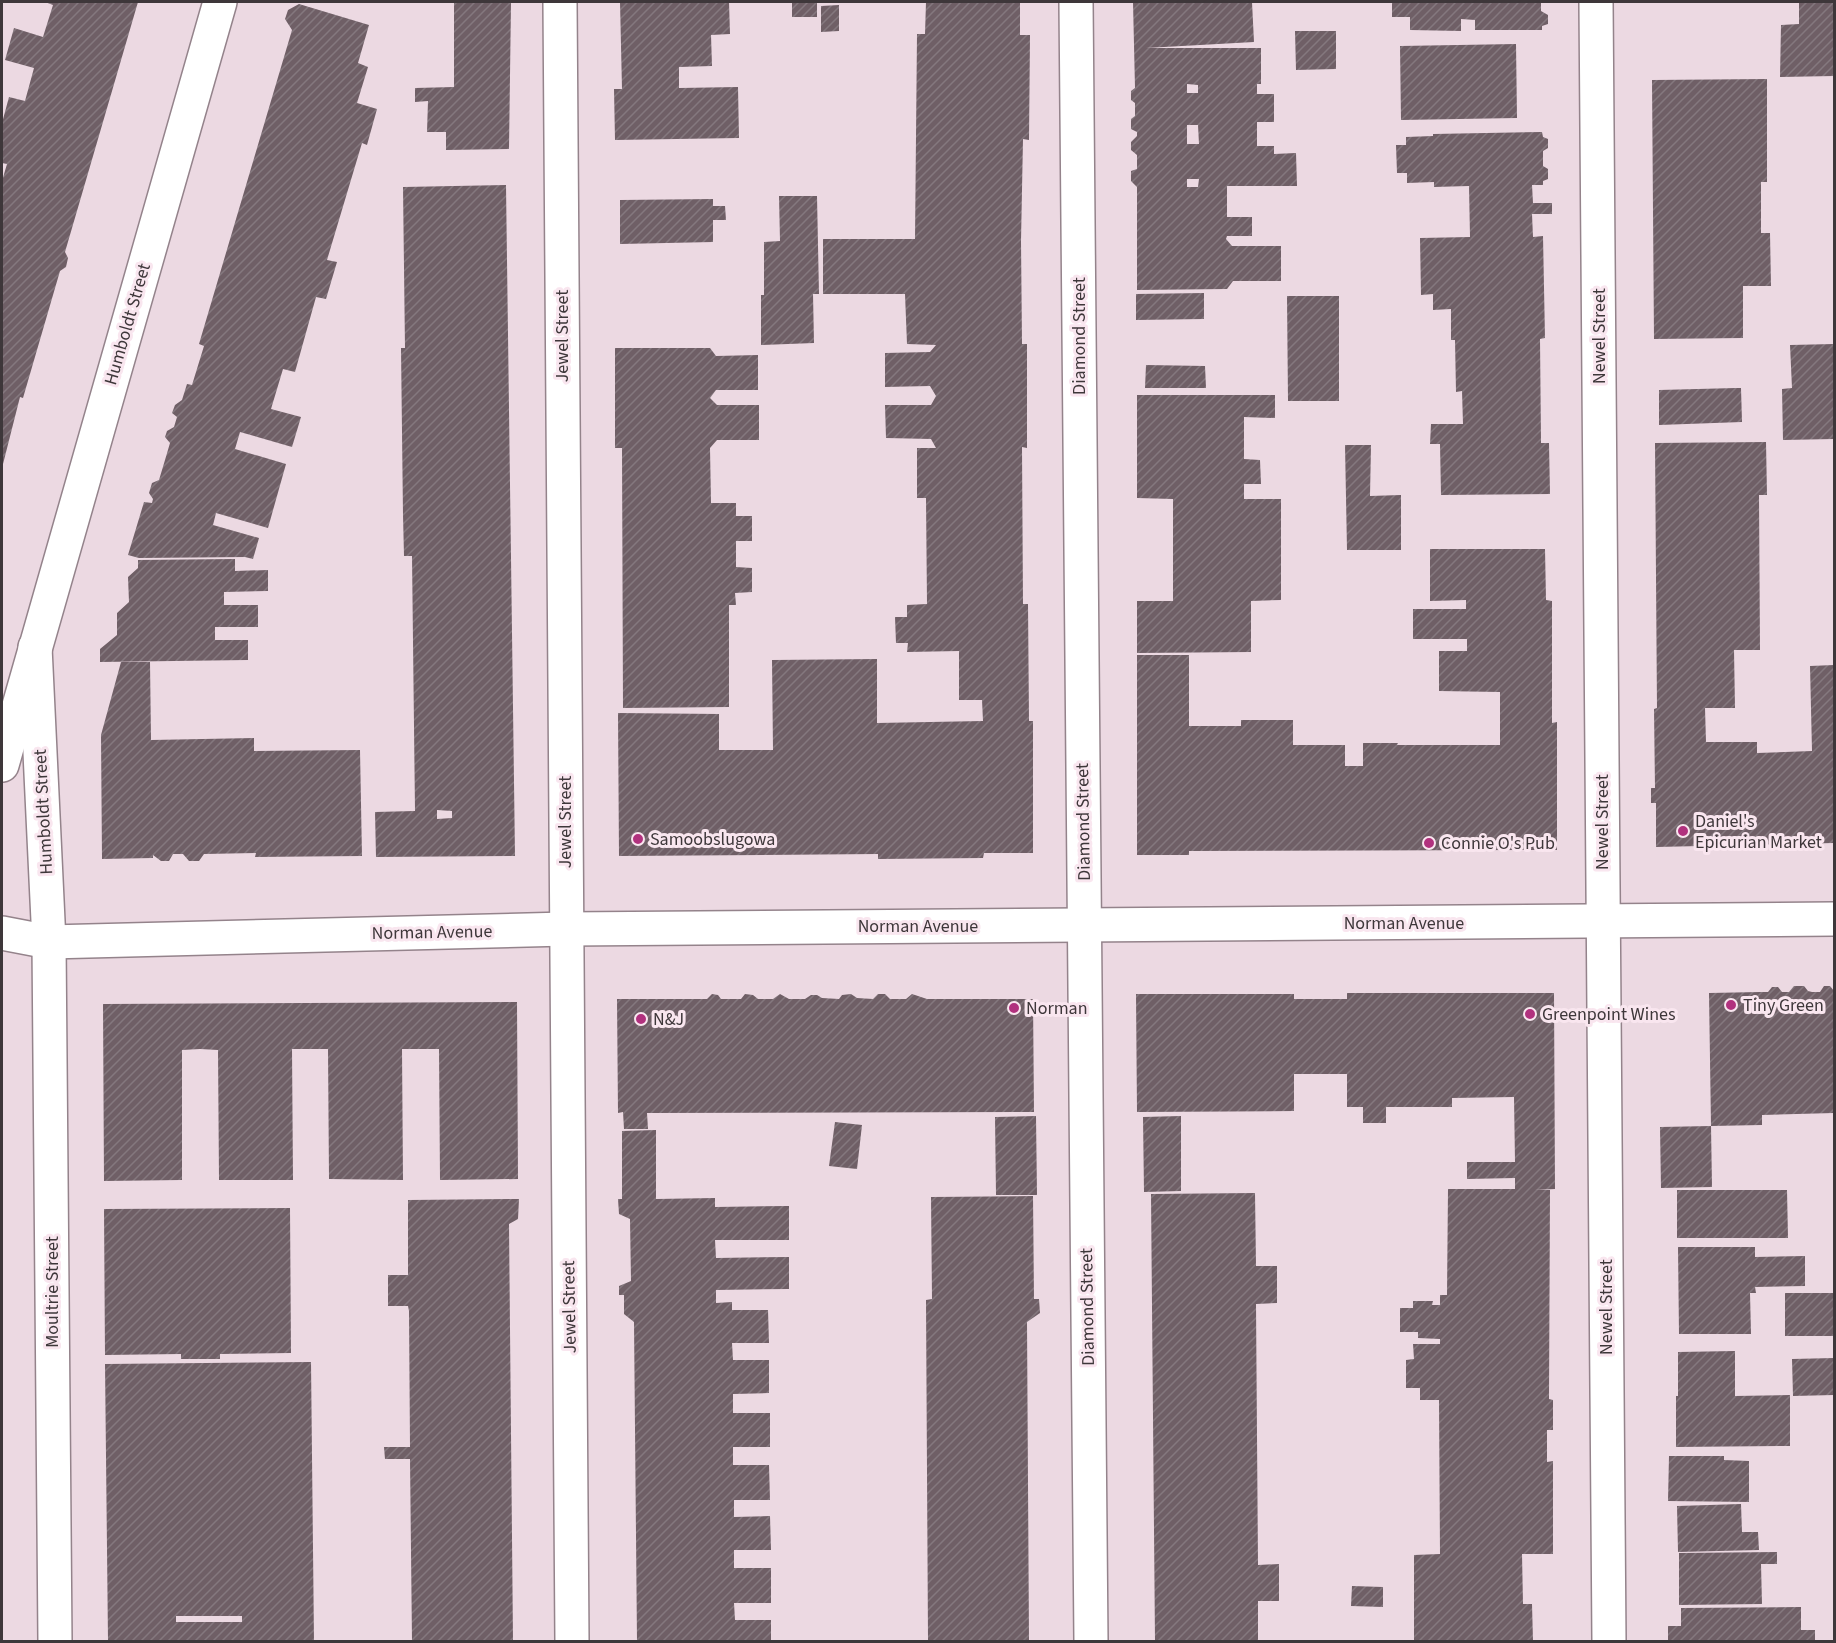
<svg xmlns="http://www.w3.org/2000/svg" width="1836" height="1643" viewBox="0 0 1836 1643" font-family="'Source Sans 3',sans-serif">
<style>
.building{fill:url(#building-hatch);fill-rule:evenodd}
.lines{fill:none;stroke-linecap:round;stroke-linejoin:round}
.street-casing{stroke:#94838b;stroke-width:36}
.street{stroke:#fff;stroke-width:33}
.poi-dot{fill:#b1317e;stroke:#f9e6ef;stroke-width:2}
.labels{text-anchor:middle;stroke-width:6;stroke-linejoin:round;paint-order:stroke}
.street-label{font-size:18px;fill:#3e373a;stroke:#f9e6ef}
.poi-label{font-size:18px;fill:#3e373a;stroke:#f9e6ef;text-anchor:start}
</style>
<defs>
<pattern id="building-hatch" width="6" height="6" patternUnits="userSpaceOnUse" patternTransform="scale(1.5)"><rect width="6" height="6" fill="#6f5f66"/><path d="M-1 1l2-2M0 6l6-6M5 7l2-2" fill="none" stroke="#84787e"/></pattern>
</defs>
<rect width="100%" height="100%" fill="#ecd9e2"/>
<g class="building">
<path d="M 45,2 L 138,2 L 65,252 L 68,258 L 66,267 L 60,271 L 23,398 L 20,397 L 2,468 L 2,181 L 7,164 L 2,163 L 2,123 L 9,97 L 25,101 L 34,68 L 5,60 L 14,28 L 43,37 L 53,5 Z"/>
<path d="M 454,2 L 511,2 L 509,149 L 446,150 L 446,132 L 427,132 L 428,101 L 415,102 L 415,88 L 454,87 Z"/>
<path d="M 620,2 L 729,2 L 730,34 L 711,35 L 712,66 L 679,67 L 679,88 L 738,87 L 739,138 L 615,140 L 614,89 L 622,89 Z"/>
<rect x="792" y="2" width="25" height="15"/>
<path d="M 926,2 L 1020,2 L 1020,35 L 1030,35 L 1029,140 L 1023,139 L 1021,241 L 1022,344 L 1027,344 L 1027,448 L 1022,447 L 1023,604 L 1028,604 L 1029,721 L 1033,721 L 1033,853 L 984,853 L 983,858 L 878,859 L 878,854 L 619,856 L 618,713 L 719,714 L 719,750 L 773,750 L 772,660 L 877,659 L 877,723 L 983,721 L 982,700 L 959,700 L 959,651 L 907,652 L 908,643 L 896,643 L 895,617 L 907,617 L 907,605 L 927,604 L 926,498 L 917,498 L 917,448 L 936,448 L 931,439 L 886,438 L 885,405 L 931,405 L 936,396 L 930,386 L 885,387 L 885,353 L 930,352 L 936,345 L 907,344 L 905,294 L 823,294 L 823,239 L 915,239 L 917,34 L 925,34 Z"/>
<path d="M 1133,2 L 1252,2 L 1254,42 L 1146,48 L 1261,48 L 1261,84 L 1257,84 L 1257,94 L 1274,94 L 1274,122 L 1257,122 L 1257,146 L 1274,146 L 1274,154 L 1296,153 L 1297,186 L 1227,186 L 1227,217 L 1252,217 L 1252,236 L 1227,236 L 1226,239 L 1232,246 L 1281,246 L 1281,281 L 1233,281 L 1227,289 L 1137,290 L 1137,187 L 1131,181 L 1131,171 L 1137,169 L 1137,155 L 1131,150 L 1131,142 L 1137,136 L 1137,132 L 1131,129 L 1131,119 L 1135,116 L 1135,103 L 1131,100 L 1131,91 L 1135,88 ZM 1187,84 L 1198,85 L 1198,93 L 1187,93 ZM 1187,125 L 1198,125 L 1199,144 L 1187,144 ZM 1187,179 L 1199,179 L 1198,187 L 1187,187 Z"/>
<path d="M 1392,2 L 1541,2 L 1541,11 L 1548,15 L 1548,24 L 1542,26 L 1542,30 L 1475,30 L 1475,20 L 1461,19 L 1461,31 L 1410,30 L 1410,17 L 1392,17 Z"/>
<path d="M 1799,2 L 1834,2 L 1834,76 L 1780,77 L 1781,25 L 1799,24 Z"/>
<path d="M 299,4 L 369,25 L 358,63 L 368,67 L 357,103 L 377,109 L 367,145 L 362,143 L 327,260 L 337,262 L 326,299 L 316,297 L 295,372 L 283,369 L 271,409 L 301,417 L 292,447 L 240,432 L 235,449 L 286,464 L 268,528 L 216,513 L 213,525 L 259,538 L 253,559 L 245,557 L 139,558 L 128,555 L 144,502 L 152,503 L 153,499 L 149,493 L 152,483 L 159,480 L 165,460 L 170,443 L 165,437 L 167,431 L 174,427 L 177,417 L 172,413 L 175,405 L 182,400 L 187,384 L 192,385 L 204,346 L 199,344 L 292,30 L 285,19 L 288,10 Z"/>
<path d="M 839,5 L 839,31 L 821,32 L 821,6 Z"/>
<path d="M 1295,31 L 1336,31 L 1336,69 L 1296,70 Z"/>
<path d="M 1516,44 L 1517,118 L 1401,120 L 1400,46 Z"/>
<path d="M 1767,79 L 1767,182 L 1761,182 L 1761,233 L 1770,233 L 1771,286 L 1743,286 L 1743,338 L 1654,339 L 1652,80 Z"/>
<path d="M 1542,132 L 1543,137 L 1548,139 L 1548,148 L 1543,151 L 1543,166 L 1548,169 L 1548,179 L 1543,181 L 1543,185 L 1532,185 L 1533,203 L 1552,203 L 1552,214 L 1532,214 L 1533,237 L 1543,236 L 1545,338 L 1540,339 L 1541,443 L 1549,443 L 1550,494 L 1441,495 L 1440,444 L 1430,444 L 1431,424 L 1463,424 L 1462,391 L 1456,392 L 1455,340 L 1451,340 L 1451,309 L 1433,310 L 1433,294 L 1421,295 L 1420,238 L 1470,237 L 1469,186 L 1434,187 L 1434,182 L 1407,183 L 1407,173 L 1397,173 L 1396,145 L 1406,145 L 1406,137 L 1433,136 L 1433,134 Z"/>
<path d="M 506,185 L 515,856 L 376,857 L 375,812 L 415,811 L 412,556 L 404,556 L 403,515 L 401,348 L 405,348 L 403,187 ZM 437,810 L 452,811 L 452,818 L 437,819 Z"/>
<path d="M 779,196 L 817,196 L 819,294 L 813,294 L 814,343 L 761,345 L 761,295 L 764,295 L 764,242 L 780,241 Z"/>
<path d="M 713,199 L 713,206 L 725,206 L 726,220 L 713,220 L 713,242 L 620,244 L 620,200 Z"/>
<path d="M 1204,293 L 1204,319 L 1136,320 L 1136,294 Z"/>
<path d="M 1287,296 L 1339,296 L 1339,401 L 1288,401 Z"/>
<path d="M 1834,344 L 1834,439 L 1783,440 L 1782,389 L 1792,388 L 1790,345 Z"/>
<path d="M 615,348 L 710,348 L 716,356 L 758,355 L 758,390 L 716,390 L 710,398 L 717,405 L 759,405 L 759,440 L 717,440 L 710,448 L 711,503 L 736,503 L 736,516 L 752,516 L 752,541 L 736,541 L 736,567 L 752,568 L 752,592 L 735,593 L 736,605 L 729,605 L 729,707 L 623,708 L 622,448 L 615,448 Z"/>
<path d="M 1146,365 L 1205,366 L 1206,388 L 1145,388 Z"/>
<path d="M 1736,388 L 1741,388 L 1742,422 L 1659,425 L 1659,390 Z"/>
<path d="M 1137,395 L 1275,395 L 1275,418 L 1244,417 L 1244,459 L 1260,460 L 1261,484 L 1244,484 L 1244,499 L 1281,499 L 1281,600 L 1251,601 L 1251,652 L 1137,653 L 1137,601 L 1173,601 L 1173,499 L 1137,498 Z"/>
<path d="M 1766,442 L 1767,495 L 1759,495 L 1760,650 L 1734,650 L 1735,708 L 1705,708 L 1706,742 L 1757,742 L 1757,753 L 1812,751 L 1810,666 L 1834,665 L 1834,843 L 1656,847 L 1656,803 L 1651,803 L 1651,788 L 1655,788 L 1654,709 L 1657,708 L 1655,443 Z"/>
<path d="M 1345,445 L 1371,445 L 1370,496 L 1401,495 L 1401,550 L 1347,550 Z"/>
<path d="M 1430,549 L 1545,549 L 1546,600 L 1552,601 L 1552,723 L 1557,722 L 1557,850 L 1189,851 L 1189,855 L 1137,855 L 1137,655 L 1189,655 L 1189,726 L 1241,726 L 1241,720 L 1293,720 L 1293,745 L 1345,745 L 1345,766 L 1363,766 L 1363,743 L 1398,743 L 1397,745 L 1500,745 L 1500,692 L 1439,691 L 1439,651 L 1467,651 L 1467,639 L 1413,639 L 1413,609 L 1466,609 L 1466,600 L 1430,601 Z"/>
<path d="M 235,559 L 235,571 L 268,570 L 268,591 L 224,592 L 224,605 L 258,605 L 258,627 L 215,627 L 215,640 L 248,640 L 248,660 L 100,662 L 100,649 L 117,635 L 117,613 L 129,602 L 128,577 L 138,568 L 138,560 Z"/>
<path d="M 121,662 L 150,662 L 151,740 L 254,738 L 254,751 L 360,750 L 362,856 L 255,857 L 256,853 L 204,854 L 199,861 L 189,861 L 183,854 L 173,854 L 169,861 L 161,861 L 153,855 L 153,858 L 102,859 L 101,735 Z"/>
<path d="M 1794,986 L 1804,986 L 1808,991 L 1812,992 L 1820,992 L 1824,986 L 1830,986 L 1834,991 L 1834,1113 L 1762,1115 L 1762,1125 L 1711,1126 L 1709,993 L 1760,992 L 1768,992 L 1772,987 L 1778,987 L 1782,992 L 1789,992 Z"/>
<path d="M 1347,993 L 1554,993 L 1555,1189 L 1535,1190 L 1550,1190 L 1549,1399 L 1553,1400 L 1553,1430 L 1547,1430 L 1547,1462 L 1553,1461 L 1553,1554 L 1522,1554 L 1523,1604 L 1532,1604 L 1533,1641 L 1414,1641 L 1414,1555 L 1440,1554 L 1439,1400 L 1420,1400 L 1420,1388 L 1406,1388 L 1406,1360 L 1414,1359 L 1413,1344 L 1440,1344 L 1440,1339 L 1418,1338 L 1418,1332 L 1400,1332 L 1400,1308 L 1413,1308 L 1413,1301 L 1433,1301 L 1432,1305 L 1440,1305 L 1440,1295 L 1447,1295 L 1448,1189 L 1515,1189 L 1515,1178 L 1467,1179 L 1467,1162 L 1515,1162 L 1514,1097 L 1452,1098 L 1452,1107 L 1386,1107 L 1386,1123 L 1363,1123 L 1363,1107 L 1347,1107 L 1347,1074 L 1294,1074 L 1294,1111 L 1137,1112 L 1136,994 L 1294,994 L 1294,999 L 1347,999 Z"/>
<path d="M 712,994 L 718,995 L 721,999 L 741,999 L 745,994 L 753,995 L 758,999 L 773,999 L 780,994 L 789,999 L 805,999 L 811,995 L 817,995 L 822,998 L 839,999 L 842,995 L 851,994 L 857,998 L 873,999 L 878,994 L 885,994 L 890,999 L 906,999 L 912,994 L 927,999 L 1033,999 L 1034,1112 L 647,1113 L 648,1129 L 624,1129 L 623,1112 L 618,1113 L 617,999 L 707,999 Z"/>
<path d="M 517,1002 L 518,1179 L 440,1180 L 439,1049 L 402,1049 L 403,1180 L 329,1179 L 328,1049 L 292,1049 L 293,1180 L 219,1180 L 218,1050 L 200,1049 L 182,1050 L 182,1180 L 104,1181 L 103,1004 Z"/>
<path d="M 1036,1116 L 1037,1195 L 996,1195 L 995,1117 Z"/>
<path d="M 1181,1116 L 1181,1191 L 1144,1192 L 1143,1117 Z"/>
<path d="M 835,1122 L 862,1125 L 857,1169 L 829,1166 Z"/>
<path d="M 1711,1126 L 1712,1187 L 1661,1188 L 1660,1127 Z"/>
<path d="M 656,1130 L 656,1199 L 715,1198 L 715,1207 L 789,1206 L 789,1240 L 715,1240 L 716,1258 L 789,1257 L 789,1289 L 716,1290 L 716,1303 L 732,1302 L 732,1310 L 768,1310 L 769,1343 L 732,1343 L 733,1360 L 769,1360 L 769,1393 L 733,1394 L 733,1413 L 770,1413 L 770,1447 L 733,1447 L 733,1465 L 769,1465 L 770,1500 L 734,1500 L 734,1517 L 770,1516 L 771,1550 L 734,1550 L 734,1568 L 771,1568 L 771,1603 L 734,1603 L 735,1620 L 771,1620 L 771,1641 L 637,1641 L 634,1322 L 624,1314 L 624,1295 L 619,1295 L 619,1286 L 631,1281 L 630,1219 L 619,1214 L 618,1199 L 622,1199 L 622,1131 Z"/>
<path d="M 1677,1190 L 1787,1190 L 1788,1238 L 1677,1238 Z"/>
<path d="M 1255,1193 L 1256,1266 L 1277,1266 L 1277,1303 L 1256,1304 L 1258,1565 L 1279,1564 L 1279,1601 L 1258,1601 L 1258,1641 L 1155,1641 L 1151,1194 Z"/>
<path d="M 1033,1196 L 1034,1299 L 1039,1299 L 1040,1313 L 1027,1322 L 1029,1641 L 928,1641 L 926,1300 L 932,1299 L 931,1197 Z"/>
<path d="M 519,1199 L 518,1219 L 509,1224 L 513,1641 L 412,1641 L 410,1459 L 385,1459 L 384,1447 L 410,1447 L 409,1311 L 408,1306 L 388,1306 L 388,1275 L 408,1275 L 408,1200 Z"/>
<path d="M 290,1208 L 291,1353 L 220,1354 L 220,1359 L 181,1359 L 181,1354 L 105,1355 L 104,1209 Z"/>
<path d="M 1678,1247 L 1755,1247 L 1755,1257 L 1805,1256 L 1805,1286 L 1755,1287 L 1756,1293 L 1750,1293 L 1751,1334 L 1679,1334 Z"/>
<rect x="1785" y="1293" width="49" height="43"/>
<path d="M 1735,1351 L 1735,1396 L 1790,1395 L 1790,1446 L 1676,1447 L 1676,1396 L 1678,1396 L 1678,1352 Z"/>
<path d="M 1834,1358 L 1834,1395 L 1793,1396 L 1792,1359 Z"/>
<path d="M 311,1362 L 314,1641 L 108,1641 L 105,1364 ZM 176,1616 L 242,1616 L 242,1622 L 176,1622 Z"/>
<path d="M 1669,1456 L 1724,1456 L 1724,1460 L 1749,1461 L 1749,1502 L 1668,1501 Z"/>
<path d="M 1741,1504 L 1742,1532 L 1758,1532 L 1759,1550 L 1678,1552 L 1677,1506 Z"/>
<path d="M 1777,1552 L 1777,1564 L 1761,1564 L 1762,1604 L 1679,1605 L 1679,1553 Z"/>
<path d="M 1352,1586 L 1383,1587 L 1383,1607 L 1351,1606 Z"/>
<path d="M 1801,1607 L 1801,1630 L 1815,1630 L 1815,1641 L 1668,1641 L 1668,1626 L 1681,1626 L 1681,1608 Z"/>
</g>
<g class="lines">
<g class="street-casing">
<g id="street">
<path d="M 560,2 L 572,1642"/>
<path d="M 1076,2 L 1091,1642"/>
<path d="M 1596,2 L 1609,1642"/>
<path d="M 35,647 L 49,942 L 55,1642"/>
<path d="M 2,765 L 220,2"/>
<path d="M 2,933 L 49,942 L 566,929 L 1834,919"/>
</g>
</g>
<use href="#street" class="street"/>
</g>
<g class="poi-dot">
<circle cx="1683" cy="831" r="6"/>
<circle cx="638" cy="839" r="6"/>
<circle cx="1429" cy="843" r="6"/>
<circle cx="1731" cy="1005" r="6"/>
<circle cx="1014" cy="1008" r="6"/>
<circle cx="1530" cy="1014" r="6"/>
<circle cx="641" cy="1019" r="6"/>
</g>
<g class="labels">
<g class="street-label">
<text transform="translate(127 324) rotate(-74)" y="6">Humboldt Street</text>
<text transform="translate(562 336) rotate(-90)" y="6">Jewel Street</text>
<text transform="translate(1079 336) rotate(-90)" y="6">Diamond Street</text>
<text transform="translate(1599 336) rotate(-90)" y="6">Newel Street</text>
<text transform="translate(43 812) rotate(-93)" y="6">Humboldt Street</text>
<text transform="translate(565 822) rotate(-90)" y="6">Jewel Street</text>
<text transform="translate(1083 822) rotate(-91)" y="6">Diamond Street</text>
<text transform="translate(1602 822) rotate(-90)" y="6">Newel Street</text>
<text x="1404" y="929">Norman Avenue</text>
<text x="918" y="932">Norman Avenue</text>
<text transform="translate(432 932) rotate(-1)" y="6">Norman Avenue</text>
<text transform="translate(52 1292) rotate(-90)" y="6">Moultrie Street</text>
<text transform="translate(569 1307) rotate(-91)" y="6">Jewel Street</text>
<text transform="translate(1087 1307) rotate(-91)" y="6">Diamond Street</text>
<text transform="translate(1606 1307) rotate(-90)" y="6">Newel Street</text>
</g>
<g class="poi-label">
<text x="1695" y="827">Daniel's<tspan x="1695" dy="21">Epicurian Market</tspan></text>
<text x="650" y="845">Samoobslugowa</text>
<text x="1441" y="849">Connie O's Pub</text>
<text x="1743" y="1011">Tiny Green</text>
<text x="1026" y="1014">Norman</text>
<text x="1542" y="1020">Greenpoint Wines</text>
<text x="653" y="1025">N&amp;J</text>
</g>
</g>
<rect width="1836" height="1643" fill="none" stroke="#3e373a" stroke-width="6"/>
</svg>
